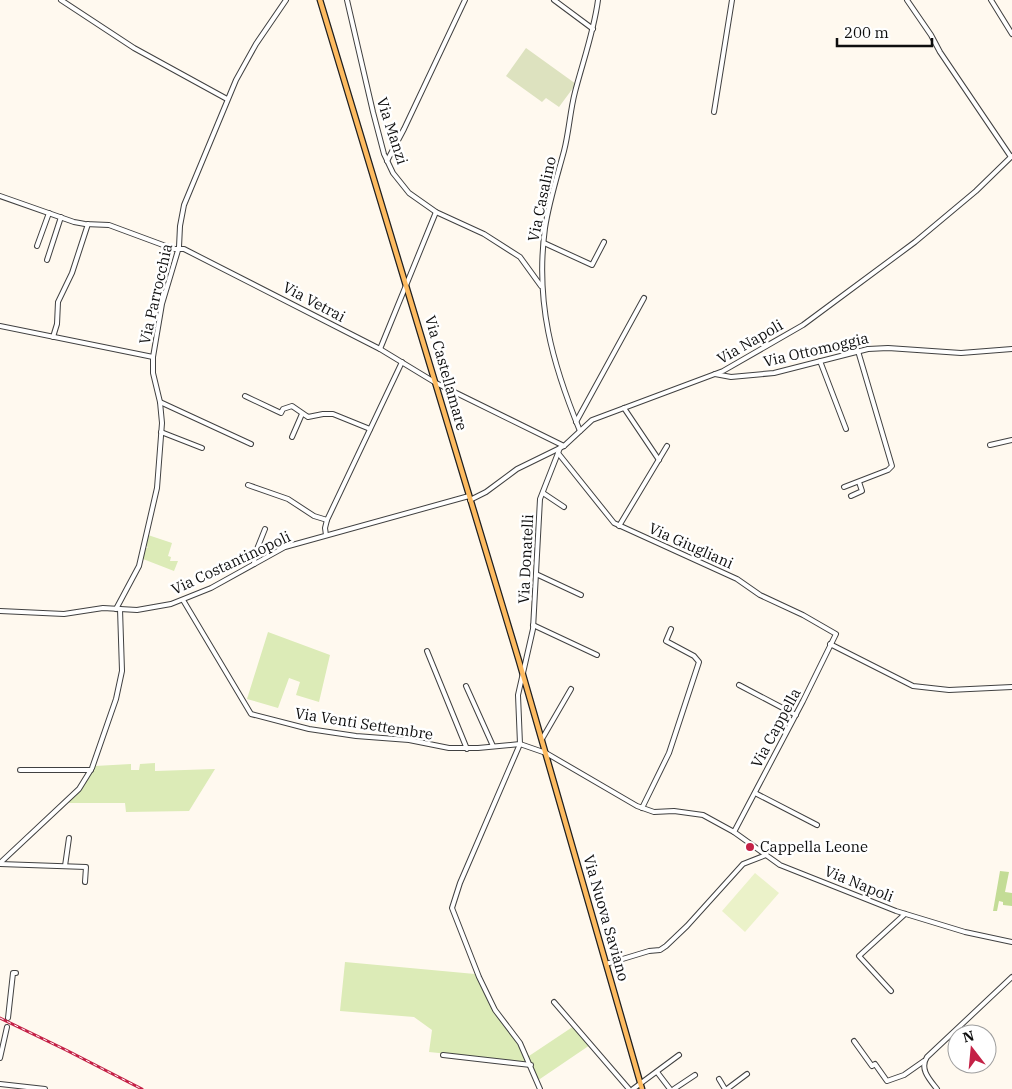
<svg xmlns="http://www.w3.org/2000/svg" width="1012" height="1089" viewBox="0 0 1012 1089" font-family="'IBM Plex Serif',serif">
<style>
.green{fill:#dcebb7}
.forest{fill:#c3dc96}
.cemetery{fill:#dde2bf}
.pitch{fill:#ebf2c9}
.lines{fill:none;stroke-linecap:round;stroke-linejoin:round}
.minor-casing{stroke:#414141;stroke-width:6}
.major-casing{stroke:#1f1f1f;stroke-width:7}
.minor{stroke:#fff;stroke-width:4}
.major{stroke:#fdbb61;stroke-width:4.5}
.rail-casing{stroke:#c42146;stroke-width:3}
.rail{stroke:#fff;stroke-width:1;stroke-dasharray:4;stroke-linecap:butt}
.poi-dot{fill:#c42146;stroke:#fff;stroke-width:2}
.labels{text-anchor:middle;stroke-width:5;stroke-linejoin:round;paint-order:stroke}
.street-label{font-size:15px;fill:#0e0e0e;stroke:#fff}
.poi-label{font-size:15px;fill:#0e0e0e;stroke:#fff;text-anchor:start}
</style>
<rect width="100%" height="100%" fill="#fff9ef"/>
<g class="green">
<path d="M 148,535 L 172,543 L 168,556 L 171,557 L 170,561 L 178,561 L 174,571 L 143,559 L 145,548 L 147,548 L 148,547 L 146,546 Z"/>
<path d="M 268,632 L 330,655 L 319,702 L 296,695 L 300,682 L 289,678 L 278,708 L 247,699 Z"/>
<path d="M 155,763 L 155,771 L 215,769 L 189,811 L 126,812 L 125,803 L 68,803 L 89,778 L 95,766 L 131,764 L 131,770 L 139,770 L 140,764 Z"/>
<path d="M 345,962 L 475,974 L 491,1006 L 495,1004 L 501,1016 L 517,1035 L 529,1056 L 574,1026 L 590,1045 L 537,1081 L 529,1061 L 526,1062 L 429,1052 L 432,1030 L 414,1017 L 340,1011 Z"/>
</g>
<path class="forest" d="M 1000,871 L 1009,872 L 1005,892 L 1012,893 L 1012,916 L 1012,906 L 1003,905 L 1003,902 L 999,901 L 997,911 L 993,911 Z"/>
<path class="cemetery" d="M 526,48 L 576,84 L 559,107 L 546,98 L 542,102 L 506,76 Z"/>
<path class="pitch" d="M 755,873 L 779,893 L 745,932 L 722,911 Z"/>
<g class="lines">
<g class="minor-casing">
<g id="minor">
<path d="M 61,0 L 134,48 L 227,99"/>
<path d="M 347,0 L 373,112 L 384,154 L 393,173 L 409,193 L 436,212 L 484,234 L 520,257 L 541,286"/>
<path d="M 554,0 L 593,29"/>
<path d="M 907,0 L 931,35 L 940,52 L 1011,157"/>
<path d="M 991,0 L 1012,34"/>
<path d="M 714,112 L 732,0"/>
<path d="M 387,161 L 404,129 L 465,0"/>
<path d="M 0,196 L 74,222 L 85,224 L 109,225 L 163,245 L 175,249 L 184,249 L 380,349 L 436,383 L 564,446"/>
<path d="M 544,243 L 592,265 L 604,242"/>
<path d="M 37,246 L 49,213"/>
<path d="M 47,260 L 61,217"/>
<path d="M 0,326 L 153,357"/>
<path d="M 53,337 L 57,324 L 58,302 L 72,273 L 88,224"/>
<path d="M 380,349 L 436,212"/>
<path d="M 820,361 L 846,429"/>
<path d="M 715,374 L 731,377 L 774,373 L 868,349 L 888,348 L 961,353 L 1012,349"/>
<path d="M 245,396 L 281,413 L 283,409 L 292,406 L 308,417 L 323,414 L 333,414 L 370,429"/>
<path d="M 160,402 L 251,444"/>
<path d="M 624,408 L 659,460"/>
<path d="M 576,422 L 644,298"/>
<path d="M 580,431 C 552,363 535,302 545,228 C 549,202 557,177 564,151 C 569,132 570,111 575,92 C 583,61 594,31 598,0"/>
<path d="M 161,432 L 202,448"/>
<path d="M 292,437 L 302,414"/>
<path d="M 990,445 L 1012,440"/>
<path d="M 558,453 L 614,523 L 737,579 L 760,595 L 803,615 L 836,634 L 803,701 L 734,832"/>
<path d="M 248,485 L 288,499 L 314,516 L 327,520"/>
<path d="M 844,487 L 888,470 L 892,466 L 858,351"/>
<path d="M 543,493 L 564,507"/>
<path d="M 851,496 L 862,491 L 859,482"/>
<path d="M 470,500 L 486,492 L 517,469 L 564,446 L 592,420 L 723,371 L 803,325 L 915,242 L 976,191 L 1012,156"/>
<path d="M 619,526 L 667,446"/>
<path d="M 326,535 L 325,528 L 327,520 L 402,362"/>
<path d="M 254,564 L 255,554 L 265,529"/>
<path d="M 536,574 L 581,595"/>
<path d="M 183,600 L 251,714 L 309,729 L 356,736 L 409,740 L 449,748 L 478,748 L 520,744 L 546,753 L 637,806 L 654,812 L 674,811 L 703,815 L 734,832 L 780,865 L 896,911 L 965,932 L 1012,942"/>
<path d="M 116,609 L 139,566 L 157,488 L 162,423 L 160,402 L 153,373 L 153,357 L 162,304 L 179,247 L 180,226 L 184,205 L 236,80 L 256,44 L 286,0"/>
<path d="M 0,611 L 64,614 L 103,608 L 137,610 L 171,604 L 211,588 L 285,547 L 469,496"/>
<path d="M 533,625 L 597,655"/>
<path d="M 830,644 L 913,686 L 949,690 L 1012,687"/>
<path d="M 427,651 L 467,749"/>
<path d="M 739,685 L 796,715"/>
<path d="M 466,686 L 493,746"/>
<path d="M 542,739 L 571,689"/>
<path d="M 20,770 L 91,770"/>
<path d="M 755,793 L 817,825"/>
<path d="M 642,808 L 669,753 L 699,662 L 694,656 L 666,641 L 671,629"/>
<path d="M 0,863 L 79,789 L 92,768 L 116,699 L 122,671 L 120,609"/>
<path d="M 0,864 L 86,867 L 85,882"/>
<path d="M 65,866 L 69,838"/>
<path d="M 606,964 L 649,951 L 660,950 L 666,946 L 687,926 L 743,864 L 766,855"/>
<path d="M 891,991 L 859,956 L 905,914"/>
<path d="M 554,1002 L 629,1089"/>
<path d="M 8,1018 L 13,973 L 16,973"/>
<path d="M 854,1041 L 872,1066 L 875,1064 L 887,1081 L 904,1075 L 924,1061"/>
<path d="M 443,1055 L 531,1065"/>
<path d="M 0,1058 L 7,1027"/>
<path d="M 657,1072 L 670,1089"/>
<path d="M 719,1079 L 725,1089"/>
<path d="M 0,1084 L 45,1089"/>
<path d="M 540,1089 L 520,1043 L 495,1010 L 479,977 L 452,908 L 460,883 L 520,744 L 518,695 L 533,629 L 540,499 L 560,448"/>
<path d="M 633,1089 L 679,1055"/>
<path d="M 674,1089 L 695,1075"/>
<path d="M 727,1089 L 747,1074"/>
<path d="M 937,1089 C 930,1080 919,1069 927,1057 L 1012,977"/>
</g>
</g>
<g class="major-casing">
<path id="major" d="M 320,0 L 519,661 L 642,1089"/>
</g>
<use href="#minor" class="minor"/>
<use href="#major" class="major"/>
<g class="rail-casing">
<path id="rail" d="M 0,1018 L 66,1050 L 142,1089"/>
</g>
<use href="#rail" class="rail"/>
</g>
<circle class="poi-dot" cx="750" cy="847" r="5"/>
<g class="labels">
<g class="street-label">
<text transform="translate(392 131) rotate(72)" y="5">Via Manzi</text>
<text transform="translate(542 199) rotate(-78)" y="5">Via Casalino</text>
<text transform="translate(156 294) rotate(-77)" y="5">Via Parrocchia</text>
<text transform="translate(314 302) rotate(28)" y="5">Via Vetrai</text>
<text transform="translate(750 342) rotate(-30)" y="5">Via Napoli</text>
<text transform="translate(816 350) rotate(-13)" y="5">Via Ottomoggia</text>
<text transform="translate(446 373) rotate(74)" y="5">Via Castellamare</text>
<text transform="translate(691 546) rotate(24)" y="5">Via Giugliani</text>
<text transform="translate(526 559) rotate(-87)" y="5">Via Donatelli</text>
<text transform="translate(231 563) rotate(-25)" y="5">Via Costantinopoli</text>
<text transform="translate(364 724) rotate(9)" y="5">Via Venti Settembre</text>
<text transform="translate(776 728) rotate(-62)" y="5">Via Cappella</text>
<text transform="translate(859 884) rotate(22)" y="5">Via Napoli</text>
<text transform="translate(606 918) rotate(74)" y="5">Via Nuova Saviano</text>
</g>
<g class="poi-label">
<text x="760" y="852">Cappella Leone</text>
</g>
</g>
<g transform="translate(972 1049) rotate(344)"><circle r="24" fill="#ffffff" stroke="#9f9f9f"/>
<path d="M0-4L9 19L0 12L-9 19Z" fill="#c42146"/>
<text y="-8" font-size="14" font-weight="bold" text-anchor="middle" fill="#0e0e0e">N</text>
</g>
<path d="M837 38v8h95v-8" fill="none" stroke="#0e0e0e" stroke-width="2.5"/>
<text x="844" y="38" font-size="15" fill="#0e0e0e" stroke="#ffffff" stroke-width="4" paint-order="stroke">200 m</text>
</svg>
